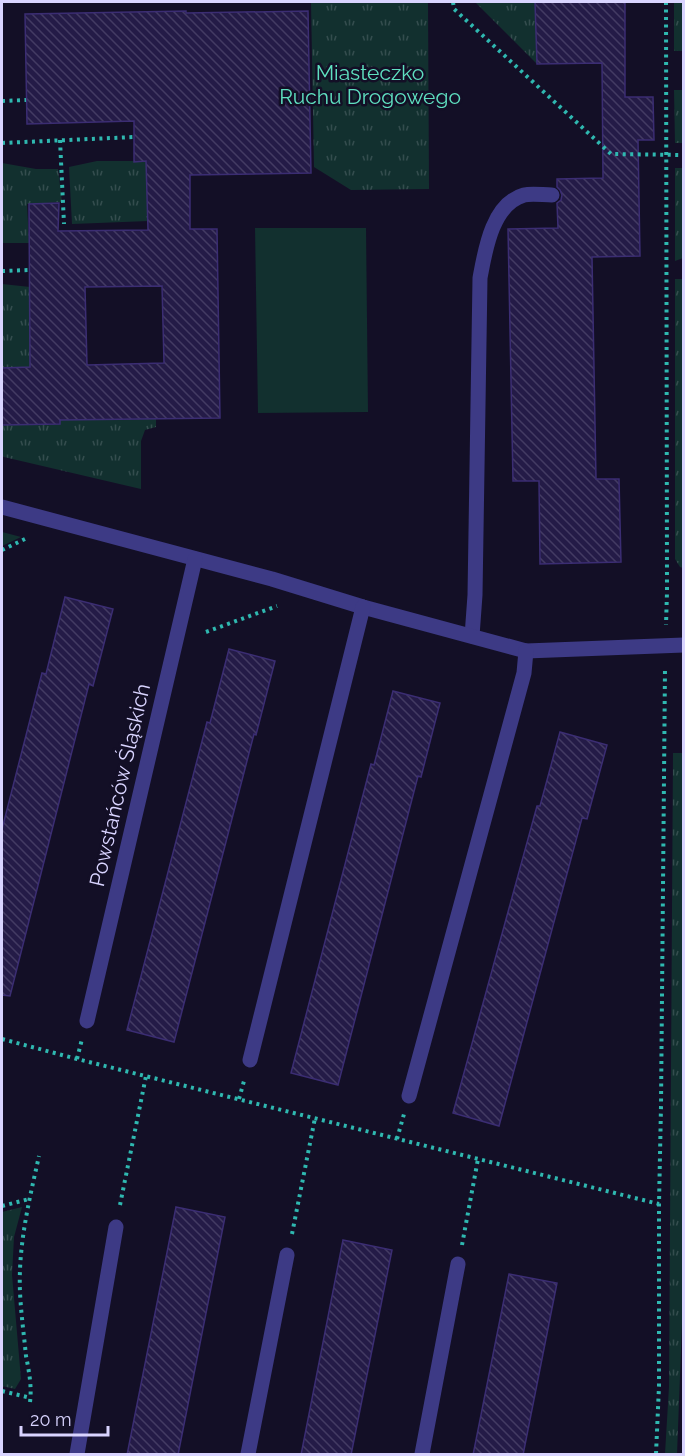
<svg xmlns="http://www.w3.org/2000/svg" width="685" height="1456" viewBox="0 0 685 1456" font-family="Raleway,sans-serif">
<style>
.grass{fill:url(#grass-tufts)}
.garden{fill:#12302f}
.building{fill:url(#building-back-hatch);stroke:#3b2d73;stroke-width:1.5;fill-rule:evenodd}
.lines{fill:none;stroke-linecap:round;stroke-linejoin:round}
.path{stroke:#2fb8b0;stroke-width:4;stroke-dasharray:3 4.5;stroke-linecap:butt}
.lane{stroke:#3d3a85;stroke-width:15}
.street{stroke:#3d3a85;stroke-width:15}
.labels{text-anchor:middle;stroke-width:5;stroke-linejoin:round;paint-order:stroke}
.park-label{font-size:21px;fill:#5fe0c0;stroke:#130f26}
.street-label{font-size:21px;fill:#d9d4ff;stroke:#130f26}
</style>
<defs>
<pattern id="grass-tufts" width="24" height="20" patternUnits="userSpaceOnUse" patternTransform="scale(1.5)"><rect width="24" height="20" fill="#12302f"/><path d="M3 7l-1-3M5 7V3M7 7l1-3M15 17l-1-3M17 17v-4M19 17l1-3" fill="none" stroke="#344d4e"/></pattern>
<pattern id="building-back-hatch" width="6" height="6" patternUnits="userSpaceOnUse" patternTransform="scale(1.5)"><rect width="6" height="6" fill="#241b47"/><path d="M-1 5l2 2M0 0l6 6M5-1l2 2" fill="none" stroke="#433b63"/></pattern>
</defs>
<rect width="100%" height="100%" fill="#130f26"/>
<g class="grass">
<path d="M 311,2 L 428,2 L 429,189 L 351,190 L 314,167 Z"/>
<path d="M 475,2 L 535,2 L 537,64 Z"/>
<rect x="674" y="2" width="9" height="49"/>
<path d="M 674,90 L 683,90 L 683,143 L 675,143 Z"/>
<path d="M 97,161 L 146,161 L 148,221 L 72,224 L 69,167 Z"/>
<path d="M 2,163 L 36,169 L 58,169 L 62,202 L 27,204 L 29,243 L 2,243 Z"/>
<path d="M 675,168 L 684,168 L 683,258 L 675,261 Z"/>
<path d="M 675,279 L 684,279 L 683,568 L 680,567 L 675,559 Z"/>
<path d="M 2,284 L 30,287 L 30,367 L 2,368 Z"/>
<path d="M 156,419 L 156,427 L 145,430 L 141,441 L 141,489 L 4,457 L 2,454 L 2,425 L 60,424 L 60,420 Z"/>
<path d="M 2,532 L 21,537 L 2,546 Z"/>
<path d="M 673,753 L 684,753 L 684,1270 L 677,1454 L 665,1454 L 669,1387 Z"/>
<path d="M 22,1207 L 14,1237 L 12,1275 L 21,1379 L 15,1389 L 2,1386 L 2,1212 Z"/>
</g>
<path class="garden" d="M 255,228 L 366,228 L 368,412 L 258,413 Z"/>
<g class="building">
<path d="M 535,2 L 625,2 L 625,97 L 653,97 L 654,140 L 638,140 L 640,256 L 592,257 L 596,479 L 619,479 L 621,562 L 540,564 L 539,481 L 513,481 L 508,229 L 558,228 L 557,203 L 561,200 L 562,195 L 560,190 L 557,187 L 557,179 L 603,178 L 602,63 L 537,64 Z"/>
<path d="M 186,11 L 186,13 L 308,11 L 311,173 L 190,175 L 190,229 L 217,229 L 220,418 L 60,420 L 60,424 L 2,425 L 2,368 L 30,367 L 29,204 L 59,203 L 58,231 L 148,230 L 146,161 L 134,162 L 134,121 L 27,124 L 25,14 ZM 162,286 L 164,363 L 87,365 L 85,287 Z"/>
<path d="M 65,597 L 113,609 L 93,686 L 89,684 L 10,996 L 2,995 L 2,829 L 42,673 L 46,674 Z"/>
<path d="M 229,649 L 275,661 L 256,735 L 254,734 L 174,1042 L 127,1030 L 207,722 L 210,723 Z"/>
<path d="M 393,691 L 440,703 L 421,777 L 418,776 L 338,1085 L 291,1073 L 371,764 L 374,765 Z"/>
<path d="M 560,732 L 607,745 L 587,819 L 582,818 L 499,1126 L 453,1113 L 537,806 L 540,806 Z"/>
<path d="M 176,1207 L 225,1217 L 178,1455 L 127,1455 Z"/>
<path d="M 343,1240 L 392,1250 L 351,1455 L 301,1455 Z"/>
<path d="M 509,1274 L 557,1283 L 523,1455 L 473,1455 Z"/>
</g>
<g class="lines">
<g class="path">
<path d="M 453,2 L 454,9 L 611,154 L 684,155"/>
<path d="M 666,2 L 667,592 L 666,625"/>
<path d="M 2,101 L 26,100"/>
<path d="M 60,140 L 64,224"/>
<path d="M 2,143 L 134,137"/>
<path d="M 2,271 L 30,270"/>
<path d="M 2,550 L 29,537"/>
<path d="M 206,632 L 277,606"/>
<path d="M 2,1039 L 77,1059 L 659,1204"/>
<path d="M 77,1059 L 82,1039"/>
<path d="M 239,1099 L 244,1081"/>
<path d="M 397,1139 L 404,1114"/>
<path d="M 120,1205 L 146,1076"/>
<path d="M 2,1206 L 29,1199"/>
<path d="M 292,1234 L 315,1118"/>
<path d="M 462,1245 L 478,1159"/>
<path d="M 2,1391 L 31,1398"/>
<path d="M 30,1402 C 32,1387 29,1371 26,1356 C 24,1335 21,1314 20,1292 C 18,1246 29,1201 39,1156"/>
<path d="M 656,1454 L 659,1386 L 659,1204 L 661,1106 L 665,668"/>
</g>
<path class="lane" d="M 472,636 L 475,595 L 480,278 C 485,251 492,204 524,195 C 532,193 543,195 552,195"/>
<g class="street">
<path d="M 2,507 L 272,579 L 363,607 L 526,651 L 684,645"/>
<path d="M 87,1021 L 195,559"/>
<path d="M 250,1060 L 363,607"/>
<path d="M 409,1096 L 524,673 L 526,651"/>
<path d="M 77,1454 L 116,1227"/>
<path d="M 248,1454 L 287,1255"/>
<path d="M 422,1454 L 458,1264"/>
</g>
</g>
<g class="labels">
<g class="park-label">
<text x="370" y="80">Miasteczko<tspan x="370" dy="24">Ruchu Drogowego</tspan></text>
</g>
<g class="street-label">
<text transform="translate(120 785) rotate(-77)" y="7">Powstańców Śląskich</text>
</g>
</g>
<rect width="685" height="1456" fill="none" stroke="#d9d4ff" stroke-width="6"/>
<path d="M21 1426v9h87v-9" fill="none" stroke="#d9d4ff" stroke-width="3"/>
<text x="30" y="1426" font-size="18" fill="#d9d4ff" stroke="#130f26" stroke-width="4.5" paint-order="stroke">20 m</text>
</svg>
